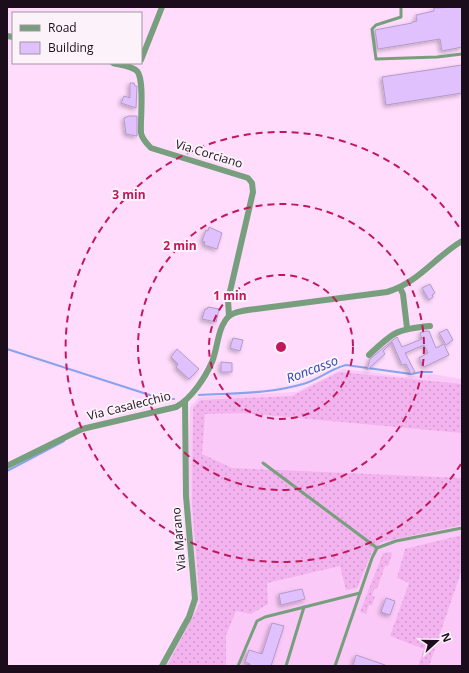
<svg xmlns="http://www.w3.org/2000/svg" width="469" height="673" viewBox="0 0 469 673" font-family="'Open Sans',sans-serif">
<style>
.built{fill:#fbc9f7}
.grass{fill:url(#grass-dots)}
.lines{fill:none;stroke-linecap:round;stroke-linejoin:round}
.stream{stroke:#88a2f0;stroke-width:2}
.building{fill:#e1c1fd;stroke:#b39ac9;filter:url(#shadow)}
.lane{stroke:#779f7d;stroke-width:3}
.street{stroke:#779f7d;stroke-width:6}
.ring{fill:none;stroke:#c2185b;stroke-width:2;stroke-dasharray:7 5}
.labels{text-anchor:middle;stroke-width:4;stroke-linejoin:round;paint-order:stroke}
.street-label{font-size:12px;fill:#1c0d1c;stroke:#fbf2fa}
.water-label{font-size:13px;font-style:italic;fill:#2e45b3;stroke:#fbf2fa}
.centre{fill:#c2185b;stroke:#fbf2fa;stroke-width:2}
.ring-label{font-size:12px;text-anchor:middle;font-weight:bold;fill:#c2185b;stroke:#fbf2fa;stroke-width:4;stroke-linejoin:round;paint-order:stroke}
</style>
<defs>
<pattern id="grass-dots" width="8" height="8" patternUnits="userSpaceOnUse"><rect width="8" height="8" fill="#f3b3ee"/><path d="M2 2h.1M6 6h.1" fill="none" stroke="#d099cc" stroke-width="1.8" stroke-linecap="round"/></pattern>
<filter id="shadow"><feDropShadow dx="-2" dy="2" stdDeviation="2" flood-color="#0004"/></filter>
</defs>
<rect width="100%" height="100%" fill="#ffdbfc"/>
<path class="built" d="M 343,369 L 406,377 L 432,374 L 462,379 L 462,666 L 164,666 L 191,620 L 198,599 L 188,493 L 190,407 L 199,397 L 296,392 Z"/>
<g class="grass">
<path d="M 339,372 L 462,384 L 462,433 L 243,413 L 205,414 L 202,454 L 232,468 L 462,478 L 462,525 L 381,542 L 372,552 L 357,588 L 346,590 L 340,566 L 267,583 L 268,604 L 251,614 L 236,611 L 226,635 L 226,666 L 167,666 L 200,603 L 192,503 L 193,408 L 200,400 L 292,396 Z"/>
<path d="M 462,535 L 462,569 L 429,666 L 418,666 L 424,649 L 390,636 L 409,583 L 397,578 L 405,549 Z"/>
<path d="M 391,552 L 392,554 L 388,566 L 385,566 L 377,589 L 374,589 L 372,596 L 375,596 L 372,605 L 369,605 L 366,614 L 360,612 L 383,553 Z"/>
</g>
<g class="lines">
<g class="stream">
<path d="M 7,349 L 159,398 L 174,399"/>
<path d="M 199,395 C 234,393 269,394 303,384 C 318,380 330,369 346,365 L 411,374 L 421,372 L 432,372"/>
<path d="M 7,471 L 64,441"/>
</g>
</g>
<g class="building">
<path d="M 462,7 L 462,47 L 442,51 L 440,39 L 378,49 L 375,30 L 412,23 L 412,22 L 417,21 L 416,15 L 434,11 L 434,8 Z"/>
<path d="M 462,65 L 462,93 L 386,105 L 382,77 Z"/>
<path d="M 130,83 L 134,83 L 135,86 L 137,86 L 136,108 L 121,103 L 124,96 L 130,98 Z"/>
<path d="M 129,116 L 137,116 L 137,136 L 126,134 L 124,118 Z"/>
<path d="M 209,227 L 222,233 L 217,249 L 204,245 L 205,242 L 202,241 L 206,230 L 208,231 Z"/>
<path d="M 430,284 L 435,293 L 432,295 L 433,297 L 429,300 L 422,288 Z"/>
<path d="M 208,307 L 219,309 L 216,322 L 202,319 L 205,309 L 207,309 Z"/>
<path d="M 447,329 L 453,340 L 446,345 L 439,333 Z"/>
<path d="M 426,331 L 429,331 L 436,348 L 444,344 L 449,355 L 424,367 L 419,358 L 428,353 L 424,345 L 405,353 L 415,372 L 411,374 L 406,364 L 402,365 L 392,342 L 383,351 L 385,354 L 367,370 L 370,359 L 393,340 L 397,337 L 402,347 L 422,339 L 420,333 Z"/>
<path d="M 233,338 L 243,340 L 240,351 L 230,348 Z"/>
<path d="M 177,349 L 199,369 L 189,379 L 176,367 L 178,364 L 171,357 Z"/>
<path d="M 221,362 L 232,363 L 232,372 L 221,372 Z"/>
<path d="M 302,589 L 305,599 L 281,605 L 279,594 Z"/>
<path d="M 386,598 L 395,601 L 390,615 L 381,612 Z"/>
<path d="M 272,623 L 284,626 L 271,666 L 250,666 L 250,664 L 245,662 L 249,650 L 262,654 Z"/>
<path d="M 356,655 L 385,665 L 385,666 L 353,666 Z"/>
</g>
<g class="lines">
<g class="lane">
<path d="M 401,7 L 401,17 L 376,25 L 372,29 L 376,59 L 437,57 L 462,54"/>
<path d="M 263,463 L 377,548"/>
<path d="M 238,666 L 257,621 L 265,617 L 360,593"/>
<path d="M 286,666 L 304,607"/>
<path d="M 335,666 L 372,558 L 377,548 L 396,541 L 462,528"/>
</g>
<g class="street">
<path d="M 7,36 L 13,37"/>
<path d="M 141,60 L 162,7"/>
<path d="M 113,63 C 120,65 132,66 137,71 C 145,80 140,120 141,133 C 142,139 147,144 151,148 L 248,178 L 252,183 L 253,192 L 228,300 L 229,316"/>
<path d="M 400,288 L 403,294 L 407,328"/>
<path d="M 369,355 C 393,332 397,329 430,326"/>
<path d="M 7,466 L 82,429 L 176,407 C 191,399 205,378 212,362 C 218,348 217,328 229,316 C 235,311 248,310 256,309 L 387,292 C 418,283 435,257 462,241"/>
<path d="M 162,666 L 189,617 L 195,599 L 186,496 L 185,402"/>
</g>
</g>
<g class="ring">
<circle cx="281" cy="347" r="72"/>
<circle cx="281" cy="347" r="143"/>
<path d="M461 464A215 215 0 1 1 461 230"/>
</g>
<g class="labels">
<g class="street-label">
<text transform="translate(209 154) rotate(17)" y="4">Via Corciano</text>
<text transform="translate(129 406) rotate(-14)" y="4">Via Casalecchio</text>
<text transform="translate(179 539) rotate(-95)" y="4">Via Marano</text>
</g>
<g class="water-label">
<text transform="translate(312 369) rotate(-21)" y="5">Roncasso</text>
</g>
</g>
<circle cx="281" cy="347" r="6" class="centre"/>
<g class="ring-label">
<text x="129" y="199">3 min</text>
<text x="180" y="250">2 min</text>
<text x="230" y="300">1 min</text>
</g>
<rect width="469" height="673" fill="none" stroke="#1c0d1c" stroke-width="16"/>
<rect x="12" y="12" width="130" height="52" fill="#fbf2fa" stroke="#a296a1"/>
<rect x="20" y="25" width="20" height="6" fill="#779f7d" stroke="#a296a1"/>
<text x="48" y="32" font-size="12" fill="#1c0d1c">Road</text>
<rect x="20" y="42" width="20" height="12" fill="#e1c1fd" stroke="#a296a1"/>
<text x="48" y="52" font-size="12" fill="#1c0d1c">Building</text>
<g transform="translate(437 641) rotate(69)" stroke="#fbf2fa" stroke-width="3" paint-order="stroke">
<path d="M0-3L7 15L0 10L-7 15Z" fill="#1c0d1c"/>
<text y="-6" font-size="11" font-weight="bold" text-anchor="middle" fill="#1c0d1c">N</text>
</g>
</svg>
